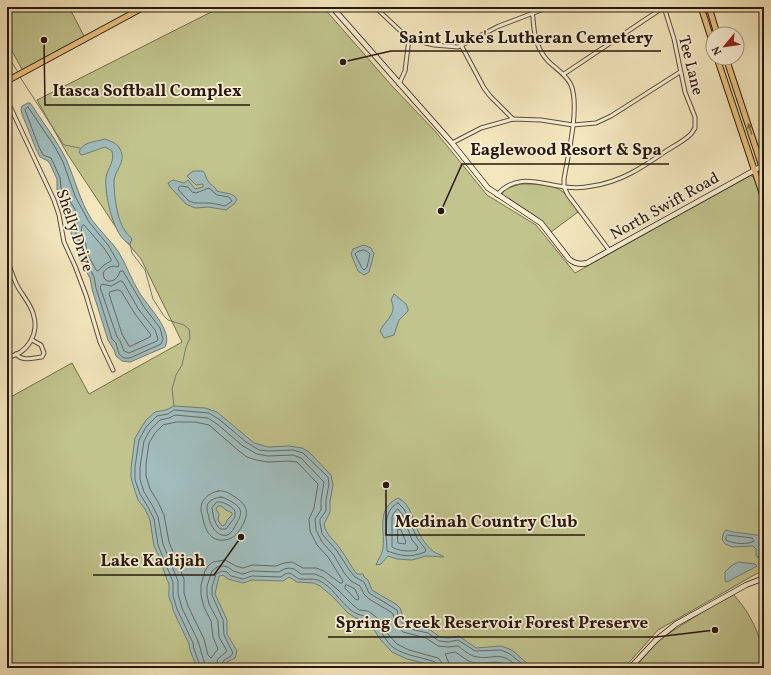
<svg xmlns="http://www.w3.org/2000/svg" width="771" height="675" viewBox="0 0 771 675" font-family="Vollkorn,serif">
<style>
.green{fill:#c1c48d;stroke:#746e4e}
.water{fill:#a1bdbd;stroke:#707b77;fill-rule:evenodd}
.lines{fill:none;stroke-linecap:round;stroke-linejoin:round}
.shore{stroke:#646a66;stroke-width:1}
.stream{stroke:#707b77;stroke-width:1}
.street-casing{stroke:#5a4c3a;stroke-width:5}
.secondary-casing{stroke:#27180e;stroke-width:6}
.primary-casing{stroke:#27180e;stroke-width:7}
.street{stroke:#f8efd5;stroke-width:3}
.secondary{stroke:#f8efd5;stroke-width:4.5}
.primary{stroke:#eac47f;stroke-width:5}
.oneway{fill:#886e46}
.labels{text-anchor:middle;stroke-width:3.5;stroke-linejoin:round;paint-order:stroke}
.street-label{font-size:16px;fill:#27180e;stroke:#f8efd5}
.leader{fill:none;stroke:#27180e;stroke-width:1.5}
.callout-dot{fill:#27180e;stroke:#f8efd5;stroke-width:1.5}
.callout-label{font-size:17px;text-anchor:middle;font-weight:bold;fill:#27180e;stroke:#f8efd5;stroke-width:3.5;stroke-linejoin:round;paint-order:stroke}
</style>
<rect width="100%" height="100%" fill="#f4e7be"/>
<filter id="stains"><feTurbulence type="fractalNoise" baseFrequency=".005" numOctaves="4"/><feColorMatrix values="0 0 0 0 .2 0 0 0 0 .09 0 0 0 0 .02 0 0 0 .5 -.17"/></filter>
<radialGradient id="worn" r=".72"><stop offset=".6" stop-color="#630" stop-opacity="0"/><stop offset="1" stop-color="#630" stop-opacity=".3"/></radialGradient>
<g class="green">
<path d="M 7,7 L 69,7 L 85,38 L 23,71 L 7,42 Z"/>
<path d="M 221,7 L 323,7 L 392,86 L 435,131 L 487,195 L 536,225 L 575,273 L 750,175 L 757,179 L 764,201 L 764,571 L 756,574 L 658,630 L 624,668 L 7,668 L 7,399 L 72,363 L 89,394 L 182,342 L 141,259 L 121,235 L 68,155 L 37,100 Z"/>
<path d="M 521,184 C 532,184 555,184 563,192 C 569,197 574,206 578,212 L 551,232 L 538,218 L 502,195 L 502,193 L 504,189 Z"/>
<path d="M 732,593 C 751,613 764,640 764,668 L 634,668 L 660,639 Z"/>
</g>
<g class="water">
<path d="M 28,103 L 30,103 L 33,107 C 44,124 57,141 66,159 C 75,179 80,202 92,220 C 100,231 110,240 118,251 C 126,264 131,279 139,292 C 147,306 174,331 165,347 L 130,362 L 122,361 L 116,356 L 114,350 L 108,340 L 92,289 L 90,278 L 80,260 L 78,244 L 72,237 L 71,233 L 73,222 L 71,210 L 57,190 L 57,179 L 50,164 L 48,161 L 40,157 L 36,149 L 22,114 L 21,109 L 22,106 Z"/>
<path d="M 105,139 C 110,141 117,143 120,149 C 127,161 115,170 114,181 C 114,196 117,221 126,232 C 128,235 130,236 132,239 L 130,244 C 114,239 104,193 106,177 C 108,168 115,161 112,151 L 105,147 L 85,154 L 81,155 L 79,152 C 83,141 96,142 105,139 Z"/>
<path d="M 193,171 L 203,171 C 206,174 205,177 208,181 C 210,185 215,186 217,191 C 225,194 234,192 237,200 L 234,204 L 226,210 L 209,207 L 195,208 L 186,204 L 170,187 L 168,183 L 173,180 L 184,183 L 188,180 L 195,189 L 203,187 L 203,184 L 196,185 L 187,176 Z"/>
<path d="M 364,245 L 371,248 L 374,254 L 369,272 L 364,275 L 358,271 L 351,254 L 353,249 Z"/>
<path d="M 394,294 L 406,304 L 408,309 L 408,311 L 399,320 L 394,335 L 384,338 L 380,331 C 385,320 398,314 391,300 Z"/>
<path d="M 174,406 L 205,408 L 217,412 L 254,443 L 268,447 L 289,446 L 302,448 L 309,452 L 331,475 L 333,485 L 330,501 L 330,512 L 324,524 C 326,536 335,540 341,550 C 347,558 351,567 357,574 L 363,574 L 364,577 L 368,580 L 372,590 L 375,592 L 396,604 L 400,608 L 403,616 L 408,625 L 429,629 L 440,637 L 448,638 L 459,636 L 476,648 L 501,646 L 512,650 L 529,665 L 535,666 L 537,668 L 435,668 L 431,665 L 407,659 L 392,652 L 379,638 L 374,629 L 369,623 L 363,619 L 356,618 L 348,613 L 332,596 L 320,586 L 314,583 L 297,582 L 289,577 L 283,581 L 252,580 L 243,583 L 228,579 L 223,575 L 219,576 L 215,594 L 227,620 L 227,634 L 237,651 L 235,658 L 227,662 L 223,668 L 197,668 L 190,650 L 189,644 L 173,610 C 173,604 170,601 169,597 C 168,591 171,585 167,580 L 159,556 L 154,546 L 150,520 L 145,509 L 138,500 L 134,488 L 131,478 L 131,468 L 135,438 L 143,425 L 146,420 L 155,412 L 166,410 ZM 218,506 L 221,506 L 226,510 L 232,513 L 232,515 L 227,520 L 225,525 L 222,526 L 218,520 L 219,514 L 216,509 Z"/>
<path d="M 398,498 C 412,504 413,523 420,535 C 423,541 430,550 436,553 C 440,555 442,555 444,557 L 426,556 L 412,560 L 397,559 L 388,556 L 381,564 L 376,565 C 378,559 383,554 383,547 C 385,528 376,509 398,498 Z"/>
<path d="M 726,530 L 733,532 L 764,536 L 764,551 L 761,553 L 758,558 L 756,555 L 756,549 L 753,546 L 733,547 L 725,544 L 722,539 L 724,532 Z"/>
<path d="M 738,562 L 755,564 L 757,566 L 729,581 L 726,582 L 725,580 L 725,572 L 731,566 Z"/>
</g>
<g class="lines">
<g class="shore">
<path d="M 28,107 L 55,147 L 63,162 L 75,196 L 89,222 L 108,245 L 119,264 L 118,267 C 112,265 107,267 103,273 L 104,278 L 107,281 C 115,282 118,277 120,271 L 123,271 L 144,307 L 160,328 L 163,339 L 161,344 L 130,358 L 124,358 L 119,354 L 116,343 L 112,339 L 96,288 L 94,277 L 84,258 L 81,243 L 76,235 L 77,222 L 75,209 L 61,188 L 60,178 L 53,162 L 51,158 L 43,155 L 39,147 L 25,110 Z"/>
<path d="M 181,186 L 188,187 L 192,192 L 196,193 L 209,188 L 217,195 L 229,197 L 232,201 L 225,206 C 220,205 214,203 209,203 C 188,203 191,204 178,189 L 179,187 Z"/>
<path d="M 84,225 L 104,248 L 111,259 L 111,261 L 104,265 L 98,271 L 96,270 C 94,265 90,260 88,255 C 85,246 87,241 81,233 L 82,226 Z"/>
<path d="M 364,250 L 368,252 L 370,254 L 367,267 L 364,270 L 362,268 L 355,254 L 357,252 Z"/>
<path d="M 121,281 L 123,282 L 139,310 L 155,330 L 158,339 L 157,341 L 129,353 L 124,351 L 120,341 L 117,337 L 100,287 L 102,284 L 111,286 Z"/>
<path d="M 118,290 L 121,291 L 135,314 L 151,335 L 150,337 L 131,346 L 129,346 L 122,334 L 109,294 L 110,292 Z"/>
<path d="M 177,422 L 195,422 L 209,425 L 239,451 L 247,457 L 256,460 L 268,462 L 289,461 L 297,462 L 318,484 L 314,508 L 309,519 L 310,531 L 317,545 L 328,557 L 343,581 L 342,583 L 340,583 L 324,571 L 316,568 L 303,568 L 292,562 L 284,563 L 276,566 L 252,565 L 243,568 L 236,566 L 225,560 L 213,562 L 208,566 L 205,571 L 201,585 L 201,595 L 204,607 L 211,621 L 213,637 L 218,649 L 211,658 L 208,655 L 204,639 L 188,606 L 184,593 L 184,579 L 169,542 L 164,515 L 158,502 L 150,489 L 146,476 L 146,464 L 149,443 L 155,433 L 163,425 Z"/>
<path d="M 218,491 C 225,490 229,493 235,497 C 249,506 249,514 241,528 C 237,534 233,539 225,540 C 211,542 205,530 203,519 C 203,516 201,513 201,510 C 200,500 209,493 218,491 Z"/>
<path d="M 221,497 C 226,498 228,500 232,502 C 246,510 240,517 234,528 C 226,544 211,531 209,518 C 209,515 207,513 207,509 C 206,501 214,498 221,497 Z"/>
<path d="M 217,502 C 223,501 232,506 235,511 L 235,517 L 226,529 L 220,529 C 214,523 213,515 212,508 Z"/>
<path d="M 398,503 L 404,509 L 417,538 L 426,550 L 425,552 C 410,558 402,556 387,551 C 387,536 381,511 398,503 Z"/>
<path d="M 398,509 L 402,514 L 412,540 L 418,547 L 417,550 C 409,552 399,551 392,547 L 392,517 L 394,513 Z"/>
<path d="M 398,529 L 401,530 L 406,542 L 405,544 L 398,543 Z"/>
<path d="M 728,535 L 752,538 L 754,541 C 747,545 734,544 726,540 L 726,537 Z"/>
<path d="M 347,585 L 355,589 L 359,598 L 358,600 L 355,599 L 345,588 L 345,586 Z"/>
<path d="M 201,668 L 194,649 L 193,643 L 177,609 L 173,596 L 173,582 L 158,545 L 154,519 L 148,507 L 140,494 L 135,480 L 135,467 L 139,440 L 146,427 L 157,416 L 168,414 L 174,410 L 209,413 L 220,420 L 246,442 L 259,450 L 268,451 L 293,450 L 303,453 L 328,477 L 329,484 L 326,500 L 326,511 L 320,519 L 320,523 L 322,534 L 337,551 L 350,571 L 355,577 L 364,582 L 369,593 L 397,610 L 399,618 L 406,628 L 428,633 L 439,641 L 448,642 L 458,640 L 475,651 L 501,650 L 510,654 L 527,668"/>
<path d="M 206,668 L 198,641 L 182,608 L 178,594 L 178,581 L 163,544 L 158,517 L 152,505 L 144,492 L 140,479 L 140,467 L 144,441 L 150,430 L 160,420 L 169,418 L 175,415 L 208,418 L 217,424 L 243,446 L 257,454 L 268,456 L 293,455 L 301,458 L 324,482 L 321,500 L 321,510 L 315,519 L 316,530 L 322,542 L 333,554 L 345,574 L 351,581 L 360,586 L 364,594 L 369,599 L 391,612 L 393,614 L 395,621 L 403,632 L 426,638 L 438,646 L 448,647 L 458,646 C 463,649 467,654 473,656 C 495,662 497,647 519,668"/>
<path d="M 215,668 L 218,659 L 227,651 L 219,637 L 218,621 L 209,604 L 207,595 L 207,586 L 212,571 L 217,567 L 222,566 L 228,567 L 233,571 L 243,574 L 252,571 L 279,572 L 284,569 L 289,568 L 294,569 L 301,574 L 315,574 L 324,578 L 338,590 L 353,605 L 359,610 L 368,611 L 375,616 L 381,623 L 385,631 L 397,644 L 409,650 L 438,658 L 442,663 L 443,668"/>
<path d="M 220,668 L 224,660 L 230,657 L 233,653 L 224,635 L 223,620 L 212,595 L 212,587 L 216,574 L 222,571 L 227,572 L 231,576 L 243,579 L 252,576 L 281,577 L 285,574 L 289,573 C 293,574 295,577 299,579 C 305,580 312,578 318,580 C 332,586 340,602 352,611 C 360,617 366,614 374,622 C 382,630 385,642 394,648 C 406,656 422,657 435,662 L 438,665 L 438,668"/>
<path d="M 449,668 L 449,663 L 445,654 L 455,652 C 461,655 465,660 471,662 C 486,666 498,657 510,668"/>
</g>
<g class="stream">
<path d="M 7,55 L 18,72"/>
<path d="M 20,77 L 64,145 L 80,148"/>
<path d="M 130,244 L 132,253 L 145,270 L 153,299 L 164,316 L 168,320 L 184,325 L 189,329 L 190,338 L 186,347 L 182,365 L 176,375 L 172,389 L 174,406"/>
</g>
<g class="street-casing">
<g id="street">
<path d="M 375,7 L 409,39 L 434,45 L 458,47 L 499,26 L 549,7"/>
<path d="M 532,7 C 534,27 533,45 548,61 C 556,69 566,74 571,85 C 580,107 568,155 564,179 L 564,187 L 568,195 L 609,250"/>
<path d="M 379,10 L 387,7"/>
<path d="M 461,45 L 484,88 L 490,96 L 513,119"/>
<path d="M 564,74 L 664,7"/>
<path d="M 399,84 L 405,71 L 409,39"/>
<path d="M 7,100 L 54,200 L 59,215 L 64,242 L 75,266 L 86,295 L 100,342 L 113,370"/>
<path d="M 452,143 L 481,128 L 513,119 L 541,120 L 573,125 L 596,123 L 611,116 L 680,72"/>
<path d="M 497,195 C 517,172 540,184 565,187 C 574,188 583,188 592,186 C 621,182 643,167 666,151 C 674,146 684,141 691,134 L 695,128 L 695,117 L 685,92 L 674,39 L 664,7"/>
<path d="M 7,258 C 10,268 13,279 19,289 C 24,297 30,304 33,313 C 40,333 28,354 7,357"/>
<path d="M 16,354 C 23,362 33,358 42,357 L 44,353 L 41,345 L 32,340"/>
</g>
</g>
<g class="secondary-casing">
<g id="secondary">
<path d="M 332,7 L 452,143 L 488,188 L 541,223 L 569,259 C 575,264 580,265 587,263 L 764,165"/>
<path d="M 630,668 L 656,640 L 676,624 L 746,585 L 764,578"/>
</g>
</g>
<g class="primary-casing">
<g id="primary">
<path d="M 701,7 L 713,44"/>
<path d="M 709,7 L 717,34"/>
<path d="M 717,58 L 764,199"/>
<path d="M 726,58 L 764,173"/>
<path d="M 7,81 L 144,7"/>
</g>
</g>
<use href="#street" class="street"/>
<use href="#secondary" class="secondary"/>
<use href="#primary" class="primary"/>
</g>
<defs><path id="oneway-solid" d="M-6-.8H1V-3.2L6.5 0L1 3.2V.8H-6Z"/></defs>
<use class="oneway" href="#oneway-solid" transform="translate(750 129) rotate(-108)"/>
<g class="labels">
<g class="street-label">
<text transform="translate(692 65) rotate(76)" y="6">Tee Lane</text>
<text transform="translate(664 205) rotate(-29)" y="6">North Swift Road</text>
<text transform="translate(76 230) rotate(71)" y="6">Shelly Drive</text>
</g>
</g>
<path class="leader" d="M343 62L391 51H661M44 40L45 105H250M441 211L462 164H669M386 485L386 535H585M241 537L214 575H93M715 630L656 637H328"/>
<g class="callout-dot">
<circle cx="343" cy="62" r="4"/>
<circle cx="44" cy="40" r="4"/>
<circle cx="441" cy="211" r="4"/>
<circle cx="386" cy="485" r="4"/>
<circle cx="241" cy="537" r="4"/>
<circle cx="715" cy="630" r="4"/>
</g>
<g class="callout-label">
<text x="526" y="43">Saint Luke's Lutheran Cemetery</text>
<text x="147" y="96">Itasca Softball Complex</text>
<text x="566" y="155">Eaglewood Resort &amp; Spa</text>
<text x="486" y="527">Medinah Country Club</text>
<text x="153" y="566">Lake Kadijah</text>
<text x="492" y="628">Spring Creek Reservoir Forest Preserve</text>
</g>
<rect width="771" height="675" fill="none" stroke="#f4e7be" stroke-width="24"/>
<rect x="8" y="8" width="755" height="659" fill="none" stroke="#27180e" stroke-width="2"/>
<rect x="12" y="12" width="747" height="651" fill="none" stroke="#27180e"/>
<g transform="translate(725 46) rotate(241)"><circle r="19" fill="#f8efd5" stroke="#a49985"/>
<path d="M0-3L7 15L0 10L-7 15Z" fill="#8f2418"/>
<text y="-6" font-size="11" font-weight="bold" text-anchor="middle" fill="#27180e">N</text>
</g>
<rect width="100%" height="100%" filter="url(#stains)"/>
<rect width="100%" height="100%" fill="url(#worn)"/>
</svg>
